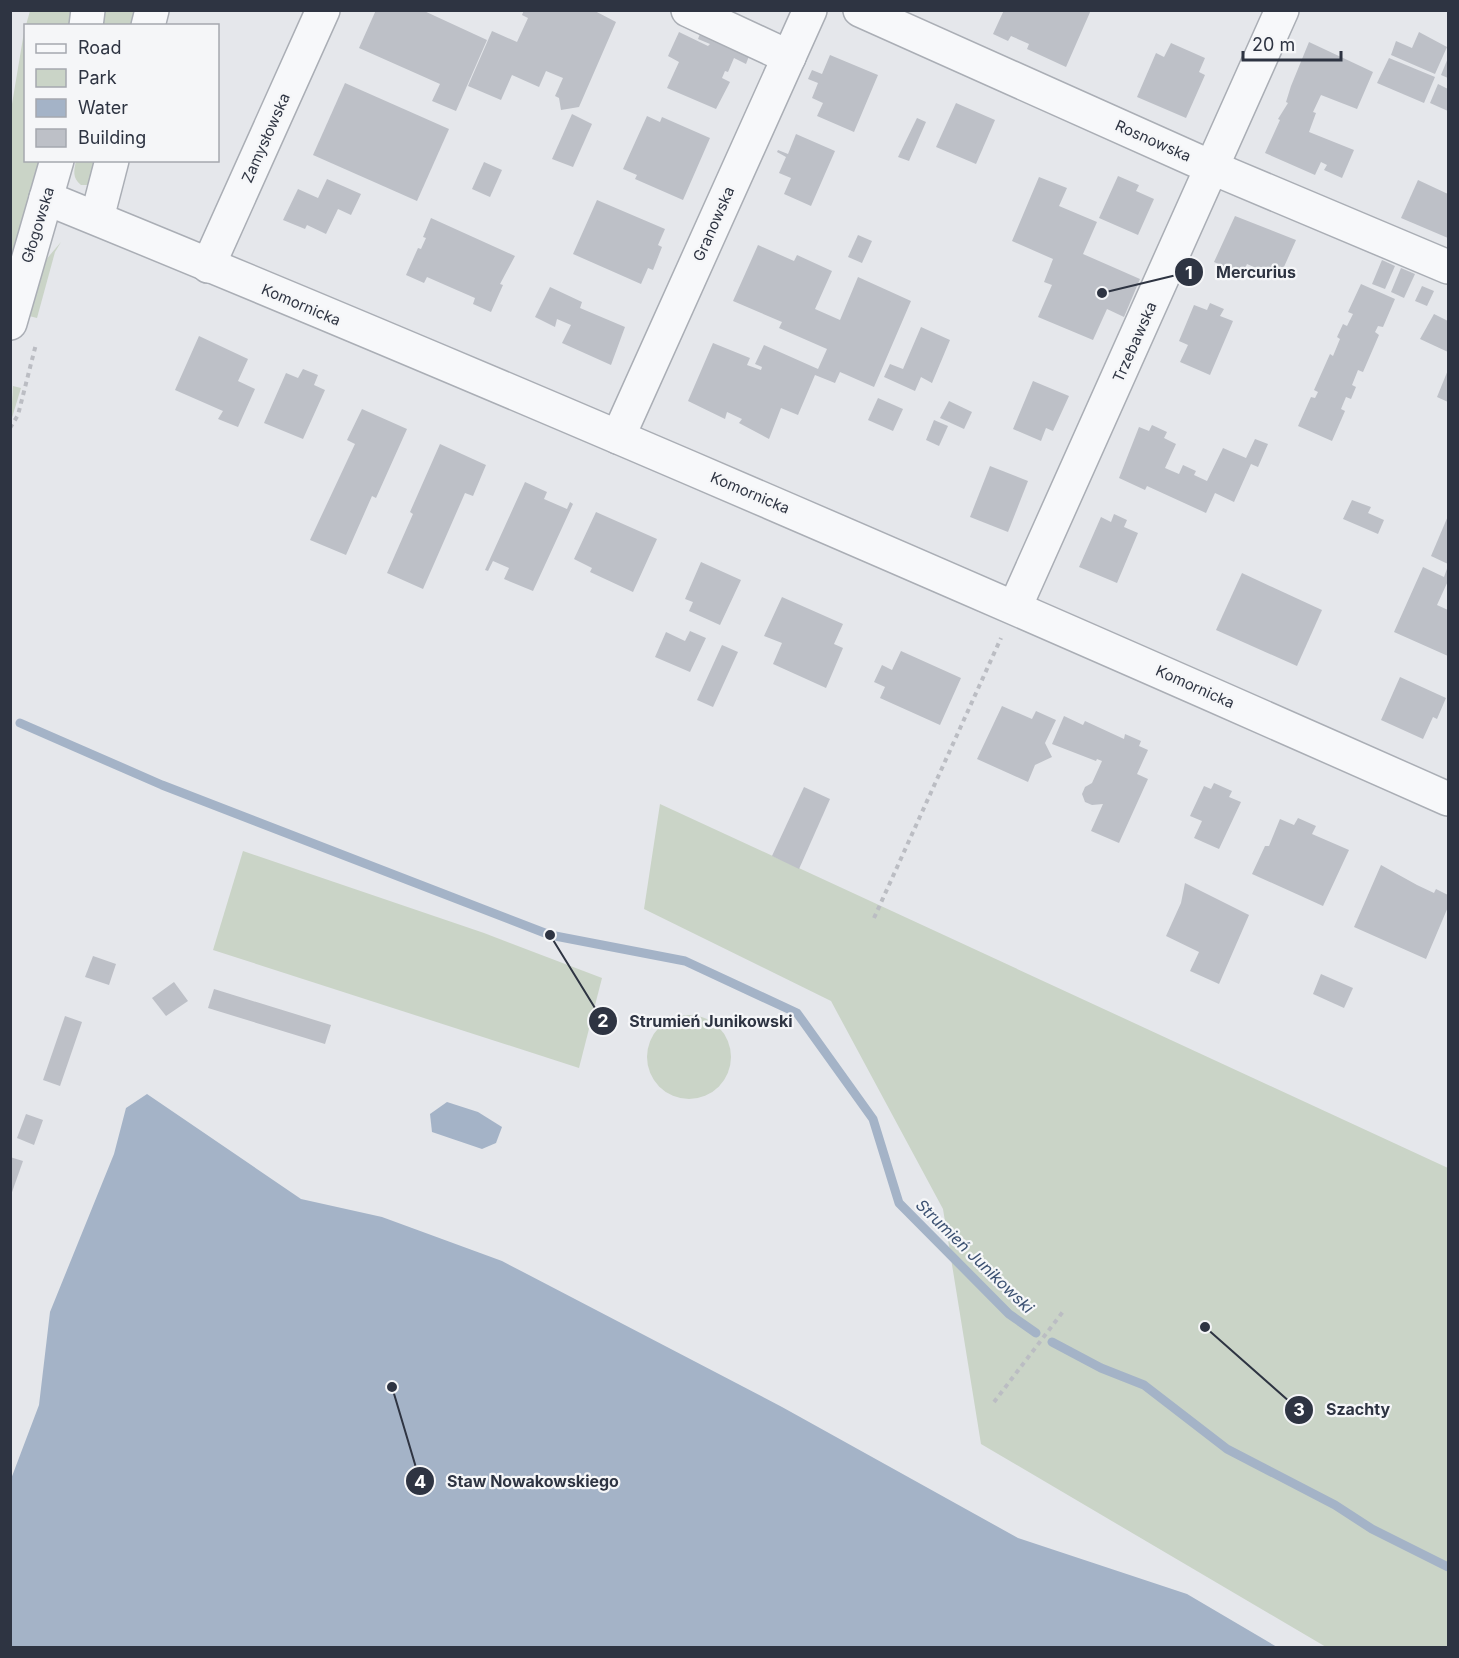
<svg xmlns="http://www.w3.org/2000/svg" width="1459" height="1658" viewBox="0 0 1459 1658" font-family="Inter,sans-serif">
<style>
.green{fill:#cad4c7}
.water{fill:#a4b3c7}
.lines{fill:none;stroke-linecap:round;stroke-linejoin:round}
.stream{stroke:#a4b3c7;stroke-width:9}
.building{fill:#bdc0c7}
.minor-casing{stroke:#aaaeb5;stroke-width:36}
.path{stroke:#bbbdc3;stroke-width:4;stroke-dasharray:4.5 4.5;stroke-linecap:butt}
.minor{stroke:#f7f8fa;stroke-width:33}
.labels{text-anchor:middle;stroke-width:4.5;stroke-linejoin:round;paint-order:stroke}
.street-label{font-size:15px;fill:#2e3442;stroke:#f5f6f8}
.water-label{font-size:16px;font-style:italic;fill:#3c5172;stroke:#f5f6f8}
.leader{fill:none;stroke:#2e3442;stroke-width:2}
.callout-dot{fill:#2e3442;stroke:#f5f6f8;stroke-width:2}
.mark-label{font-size:18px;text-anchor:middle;font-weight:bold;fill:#fff}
.callout-label{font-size:16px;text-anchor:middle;font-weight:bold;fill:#2e3442;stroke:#f5f6f8;stroke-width:4.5;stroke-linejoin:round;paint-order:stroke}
</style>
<rect width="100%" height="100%" fill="#e5e7eb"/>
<g class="green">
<path d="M 30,11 L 73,11 L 71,25 L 26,25 Z"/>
<path d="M 103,11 L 144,11 L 139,25 L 101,26 Z"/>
<path d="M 25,26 L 26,160 L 42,161 L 11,255 L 11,110 Z"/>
<path d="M 76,161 L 102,161 L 90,185 L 81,185 C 72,178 74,170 76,161 Z"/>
<path d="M 61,242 L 55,252 L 37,318 L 29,316 L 44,262 Z"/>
<path d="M 13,386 L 21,388 L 11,421 Z"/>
<path d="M 660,804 L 1448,1168 L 1448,1647 L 1326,1647 L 981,1444 L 943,1209 L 831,1001 L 644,909 Z"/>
<path d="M 243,851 L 484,933 L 602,978 L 579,1068 L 213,950 Z"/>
<circle cx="689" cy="1057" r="42"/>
</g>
<g class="water">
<path d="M 147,1094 L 301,1199 L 382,1217 L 502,1261 L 782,1407 L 1018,1538 L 1187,1594 L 1277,1647 L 11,1647 L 11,1479 L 39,1405 L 50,1312 L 114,1154 L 126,1108 Z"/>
<path d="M 447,1102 L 478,1112 L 502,1127 L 496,1143 L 482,1149 L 432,1132 L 430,1114 Z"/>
</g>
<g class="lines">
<g class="stream">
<path d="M 20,723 L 162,785 L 550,935 L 685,961 L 797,1013 L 873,1119 L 899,1203 L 1009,1314 L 1036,1333"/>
<path d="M 1052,1342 L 1101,1368 L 1144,1385 L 1227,1449 L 1335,1505 L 1372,1529 L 1448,1567"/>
</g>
</g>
<g class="building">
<path d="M 376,10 L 422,10 L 487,40 L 456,111 L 432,101 L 440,84 L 359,48 Z"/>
<path d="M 524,10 L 593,10 L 616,22 L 579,107 L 561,110 L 559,98 L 555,96 L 563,78 L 546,71 L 539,87 L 512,75 L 501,100 L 468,86 L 492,31 L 517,42 L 528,18 L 522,15 Z"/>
<path d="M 1004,10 L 1091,10 L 1066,67 L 1027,49 L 1029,44 L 1011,36 L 1008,41 L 993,34 Z"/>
<path d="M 703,26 L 752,48 L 746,64 L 734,58 L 728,72 L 725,71 L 722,78 L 730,82 L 716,109 L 667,88 L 679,62 L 668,56 L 679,32 L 708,46 L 710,44 L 698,39 Z"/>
<path d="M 1419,32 L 1447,47 L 1435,74 L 1391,55 L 1396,41 L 1412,48 Z"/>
<path d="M 1309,42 L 1373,72 L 1357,109 L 1321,95 L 1313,112 L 1316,113 L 1309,132 L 1354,150 L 1342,178 L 1324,170 L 1327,165 L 1321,162 L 1315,175 L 1265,153 L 1280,120 L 1278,119 L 1288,103 L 1286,102 L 1291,86 Z"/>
<path d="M 1171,43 L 1205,58 L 1199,72 L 1205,75 L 1186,118 L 1137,97 L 1156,53 L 1164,57 Z"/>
<path d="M 830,55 L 878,75 L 854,132 L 817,116 L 823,103 L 812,98 L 818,83 L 808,79 L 812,70 L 822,74 Z"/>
<path d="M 1389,58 L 1435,77 L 1424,103 L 1377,83 Z"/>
<path d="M 1448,58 L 1448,78 L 1441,75 Z"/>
<path d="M 345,83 L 449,129 L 417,201 L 313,155 Z"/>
<path d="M 1438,84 L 1448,89 L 1448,111 L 1430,103 Z"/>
<path d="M 956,103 L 995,120 L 976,164 L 936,147 Z"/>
<path d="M 572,114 L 592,124 L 573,167 L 552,159 Z"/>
<path d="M 647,116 L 660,122 L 662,117 L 710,138 L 683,200 L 635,179 L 637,175 L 623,169 Z"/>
<path d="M 917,118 L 926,122 L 909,161 L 898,157 Z"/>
<path d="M 796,134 L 835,151 L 811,206 L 784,194 L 791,178 L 779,173 L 786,157 L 777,152 L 778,150 L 788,154 Z"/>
<path d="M 484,162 L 502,170 L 490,197 L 472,189 Z"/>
<path d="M 1118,176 L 1139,185 L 1136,191 L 1154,199 L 1138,235 L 1099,218 Z"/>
<path d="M 1039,177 L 1067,188 L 1059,206 L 1097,222 L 1083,254 L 1140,279 L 1124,317 L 1107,309 L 1093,340 L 1038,317 L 1052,285 L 1044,282 L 1053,259 L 1012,241 Z"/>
<path d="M 327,179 L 361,194 L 351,215 L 338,209 L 326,234 L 307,225 L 305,229 L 283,220 L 298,189 L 318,198 Z"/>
<path d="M 1418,180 L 1448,194 L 1448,238 L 1401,218 Z"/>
<path d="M 597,200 L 665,229 L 658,245 L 662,247 L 653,270 L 648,268 L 641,284 L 573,254 Z"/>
<path d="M 1235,216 L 1296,240 L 1279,278 L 1247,264 L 1242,275 L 1214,262 Z"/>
<path d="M 431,218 L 515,256 L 500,284 L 503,285 L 491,312 L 473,304 L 475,298 L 452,288 L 427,277 L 424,283 L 406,275 L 418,248 L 421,249 L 426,238 L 423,237 Z"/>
<path d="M 858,235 L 872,241 L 862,263 L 848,257 Z"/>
<path d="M 758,245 L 794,261 L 797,255 L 832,271 L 815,309 L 840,320 L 858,277 L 911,301 L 874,387 L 840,372 L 835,383 L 815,375 L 798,415 L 781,408 L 769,439 L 739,423 L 742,419 L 727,412 L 725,419 L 688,401 L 713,343 L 750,358 L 747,365 L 761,370 L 762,367 L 755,364 L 764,345 L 818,369 L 827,349 L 779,328 L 782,322 L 733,301 Z"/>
<path d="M 1382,260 L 1395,266 L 1385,289 L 1372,284 Z"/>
<path d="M 1401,268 L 1415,274 L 1404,298 L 1391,292 Z"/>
<path d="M 1361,284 L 1395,299 L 1383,327 L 1378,326 L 1375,332 L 1379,335 L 1363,372 L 1358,370 L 1352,385 L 1356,387 L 1351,399 L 1346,397 L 1341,409 L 1345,411 L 1332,441 L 1298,426 L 1311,397 L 1315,398 L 1318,392 L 1314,390 L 1330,354 L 1333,356 L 1340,339 L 1337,337 L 1343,324 L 1347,326 L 1353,314 L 1348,312 Z"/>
<path d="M 1422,286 L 1434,291 L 1427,306 L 1415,301 Z"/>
<path d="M 550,287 L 582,302 L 580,308 L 625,327 L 611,365 L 562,343 L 571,325 L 557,319 L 555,327 L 535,317 Z"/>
<path d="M 1210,303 L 1224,309 L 1220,316 L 1233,321 L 1210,375 L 1180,362 L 1188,345 L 1179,341 L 1194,305 L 1207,310 Z"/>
<path d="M 1434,314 L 1448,321 L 1448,352 L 1420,339 Z"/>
<path d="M 921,327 L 950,340 L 932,383 L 921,377 L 915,391 L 884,377 L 890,364 L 903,369 Z"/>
<path d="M 199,336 L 248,359 L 238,381 L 255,389 L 238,427 L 218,419 L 223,411 L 175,390 Z"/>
<path d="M 303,369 L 318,375 L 314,385 L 325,390 L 303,439 L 264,423 L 286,373 L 298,378 Z"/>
<path d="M 1448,370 L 1448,402 L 1437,397 Z"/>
<path d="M 1033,381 L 1069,396 L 1053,431 L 1046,428 L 1041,441 L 1013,429 Z"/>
<path d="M 878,398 L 903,409 L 893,431 L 868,420 Z"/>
<path d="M 949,401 L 972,412 L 964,429 L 940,418 Z"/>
<path d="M 362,409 L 407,429 L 376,498 L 372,496 L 346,555 L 310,540 L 355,444 L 347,440 Z"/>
<path d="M 934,420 L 948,426 L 939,446 L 926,440 Z"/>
<path d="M 1152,425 L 1167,432 L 1164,438 L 1176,444 L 1165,468 L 1179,474 L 1183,465 L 1196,471 L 1194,475 L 1207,481 L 1223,448 L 1246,458 L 1255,439 L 1268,444 L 1258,467 L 1251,464 L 1234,502 L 1215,493 L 1206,513 L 1147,486 L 1145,490 L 1119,478 L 1139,427 L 1149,431 Z"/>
<path d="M 440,444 L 486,465 L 473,496 L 465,493 L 423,589 L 387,573 L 413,514 L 410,512 Z"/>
<path d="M 990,466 L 1028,481 L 1008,532 L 970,517 Z"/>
<path d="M 525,482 L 547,492 L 544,499 L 567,509 L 570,502 L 573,504 L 533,591 L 504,579 L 509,568 L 493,561 L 488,571 L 485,570 Z"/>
<path d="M 1352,500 L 1371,507 L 1368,513 L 1384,520 L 1378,534 L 1343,519 Z"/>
<path d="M 596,512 L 657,539 L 633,592 L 590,572 L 592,568 L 574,559 Z"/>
<path d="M 1114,514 L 1127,520 L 1124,527 L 1138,533 L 1117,583 L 1079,567 L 1101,517 L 1111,522 Z"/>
<path d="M 1448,516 L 1448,564 L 1431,556 Z"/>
<path d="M 701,562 L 741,580 L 720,625 L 689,611 L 693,602 L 685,599 Z"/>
<path d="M 1448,566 L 1448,581 L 1437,605 L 1448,610 L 1448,656 L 1394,632 L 1423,567 L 1444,577 Z"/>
<path d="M 1242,573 L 1322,610 L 1297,666 L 1216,630 Z"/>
<path d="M 782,597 L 843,624 L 834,644 L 843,648 L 826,688 L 773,664 L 782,643 L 764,636 Z"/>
<path d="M 690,631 L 706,638 L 690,672 L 655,657 L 666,632 L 685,641 Z"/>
<path d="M 722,645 L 738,652 L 713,707 L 697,700 Z"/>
<path d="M 901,651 L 961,678 L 940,725 L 880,698 L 885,687 L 874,682 L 882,665 L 892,670 Z"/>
<path d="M 1400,677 L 1446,698 L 1437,719 L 1433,717 L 1423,739 L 1381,720 Z"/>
<path d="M 1002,706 L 1032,719 L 1036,711 L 1056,720 L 1045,743 L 1052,757 L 1035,765 L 1028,782 L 977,759 Z"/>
<path d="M 1064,716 L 1083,725 L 1085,721 L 1124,739 L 1125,734 L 1141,741 L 1139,746 L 1148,750 L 1137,774 L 1148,779 L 1119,843 L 1091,831 L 1103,804 L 1092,805 L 1085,802 L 1082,794 L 1085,787 L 1092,783 L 1102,761 L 1097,759 L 1096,761 L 1052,744 Z"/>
<path d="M 1214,783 L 1232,791 L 1229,797 L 1241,802 L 1219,849 L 1194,838 L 1202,821 L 1190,816 L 1204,786 L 1211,789 Z"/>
<path d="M 804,787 L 830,799 L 799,869 L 772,856 Z"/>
<path d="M 1298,818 L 1316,826 L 1312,834 L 1349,850 L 1323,906 L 1252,874 L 1265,846 L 1271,846 L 1269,846 L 1280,819 L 1294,825 Z"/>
<path d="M 1381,865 L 1417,885 L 1434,893 L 1436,889 L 1448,895 L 1448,907 L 1426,959 L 1354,927 Z"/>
<path d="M 1185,883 L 1249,915 L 1219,984 L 1190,971 L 1199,952 L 1166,936 L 1181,903 Z"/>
<path d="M 93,956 L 116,964 L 109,985 L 85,977 Z"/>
<path d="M 1321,974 L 1353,988 L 1344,1008 L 1313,994 Z"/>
<path d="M 174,982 L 188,1001 L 166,1016 L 152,998 Z"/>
<path d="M 214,989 L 331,1025 L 325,1044 L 208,1008 Z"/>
<path d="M 65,1016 L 82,1022 L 60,1086 L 43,1080 Z"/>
<path d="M 26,1114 L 43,1120 L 34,1145 L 17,1138 Z"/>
<path d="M 10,1157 L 23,1161 L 11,1195 L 10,1195 Z"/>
</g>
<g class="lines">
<g class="minor-casing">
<g id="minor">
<path d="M 688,10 L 789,57"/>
<path d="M 860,10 L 1213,168 L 1448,267"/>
<path d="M 86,26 L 88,10"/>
<path d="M 148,26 L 152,10"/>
<path d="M 46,198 C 517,390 984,593 1448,799"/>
<path d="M 97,218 L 112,160"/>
<path d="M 208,266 L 323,10"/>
<path d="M 10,323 L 57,160"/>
<path d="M 618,437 L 810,10"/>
<path d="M 1015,607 L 1282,10"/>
</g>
</g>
<g class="path">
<path d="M 10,428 L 18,415 L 36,344"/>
<path d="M 874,918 L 1001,638"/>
<path d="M 994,1402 L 1065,1309"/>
</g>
<use href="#minor" class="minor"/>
</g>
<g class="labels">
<g class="street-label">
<text transform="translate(266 138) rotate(-66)" y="5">Zamysłowska</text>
<text transform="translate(1153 141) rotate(24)" y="5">Rosnowska</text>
<text transform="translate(714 224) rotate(-66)" y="5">Granowska</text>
<text transform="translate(38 225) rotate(-73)" y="5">Głogowska</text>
<text transform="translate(301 305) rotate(23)" y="5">Komornicka</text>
<text transform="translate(1135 342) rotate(-66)" y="5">Trzebawska</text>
<text transform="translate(750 493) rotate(23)" y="5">Komornicka</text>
<text transform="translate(1195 687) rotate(24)" y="5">Komornicka</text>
</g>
<g class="water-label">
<text transform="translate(975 1256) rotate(44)" y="6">Strumień Junikowski</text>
</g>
</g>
<path class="leader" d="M1102 293L1189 272M550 935L603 1021M1205 1327L1299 1410M392 1387L420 1481"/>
<g class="callout-dot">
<circle cx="1102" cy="293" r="6"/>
<circle cx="550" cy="935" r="6"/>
<circle cx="1205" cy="1327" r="6"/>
<circle cx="392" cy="1387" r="6"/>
<circle cx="1189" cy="272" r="15"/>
<circle cx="603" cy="1021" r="15"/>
<circle cx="1299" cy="1410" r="15"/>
<circle cx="420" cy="1481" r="15"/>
</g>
<g class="mark-label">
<text x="1189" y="279">1</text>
<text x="603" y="1027">2</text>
<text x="1299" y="1416">3</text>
<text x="420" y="1488">4</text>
</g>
<g class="callout-label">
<text x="1256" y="278">Mercurius</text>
<text x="711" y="1027">Strumień Junikowski</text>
<text x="1358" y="1415">Szachty</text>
<text x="533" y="1487">Staw Nowakowskiego</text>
</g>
<rect width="1459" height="1658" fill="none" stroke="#2e3442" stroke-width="24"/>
<rect x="24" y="24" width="195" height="138" fill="#f5f6f8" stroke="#a5a8af" stroke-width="1.5"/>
<rect x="36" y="44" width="30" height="9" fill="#f7f8fa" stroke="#a5a8af" stroke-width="1.5"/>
<text x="78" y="54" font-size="18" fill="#2e3442">Road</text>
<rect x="36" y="69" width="30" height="18" fill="#cad4c7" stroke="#a5a8af" stroke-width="1.5"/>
<text x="78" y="84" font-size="18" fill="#2e3442">Park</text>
<rect x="36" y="99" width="30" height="18" fill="#a4b3c7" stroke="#a5a8af" stroke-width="1.5"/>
<text x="78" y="114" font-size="18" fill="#2e3442">Water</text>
<rect x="36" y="129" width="30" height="18" fill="#bdc0c7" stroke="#a5a8af" stroke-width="1.5"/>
<text x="78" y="144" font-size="18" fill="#2e3442">Building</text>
<path d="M1243 51v9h98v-9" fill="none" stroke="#2e3442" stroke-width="3"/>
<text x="1252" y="51" font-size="18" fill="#2e3442" stroke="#f5f6f8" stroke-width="4.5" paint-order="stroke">20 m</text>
</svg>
